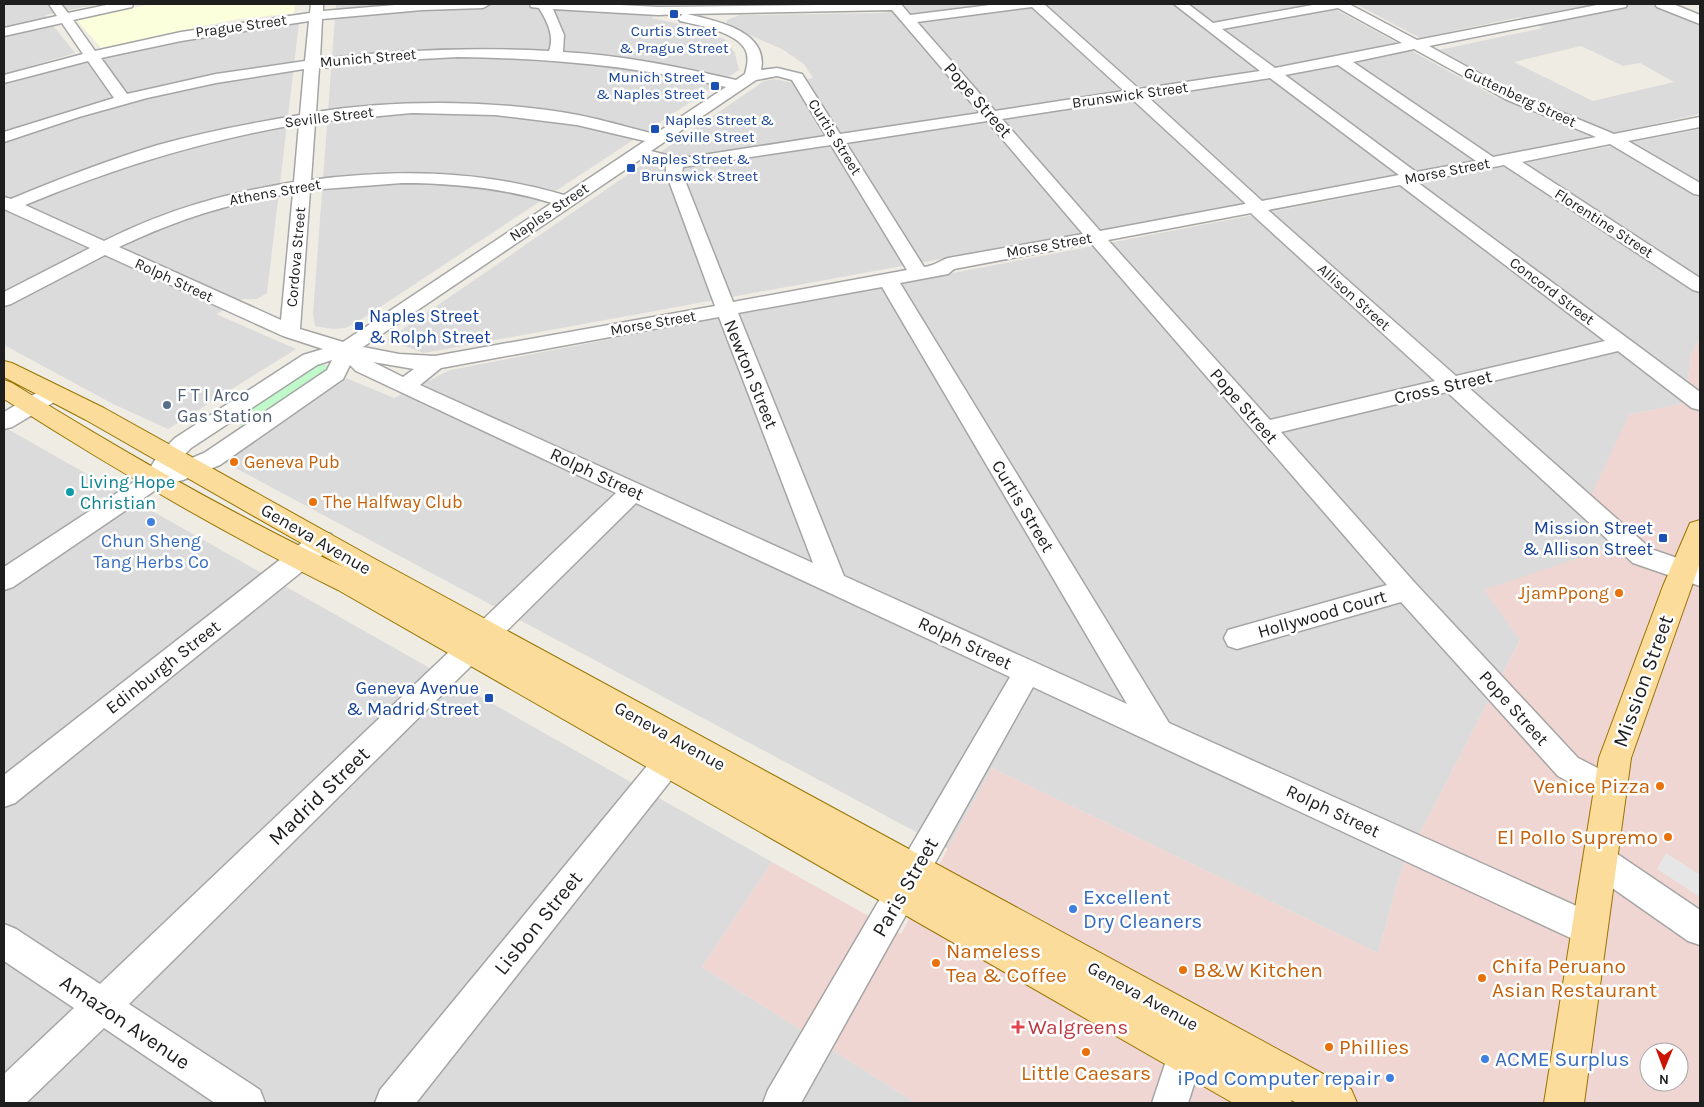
<svg xmlns="http://www.w3.org/2000/svg" width="1704" height="1107" viewBox="0 0 1704 1107" font-family="Karla,sans-serif">
<style>
.residential{fill:#dcdbdb;fill-rule:evenodd}
.commercial{fill:#f0d6d2;fill-rule:evenodd}
.education{fill:#fcffdc}
.park{fill:#c0faca}
.parking{fill:#e6e6e6}
.lines{fill:none;stroke-linecap:round;stroke-linejoin:round}
.minor-casing{stroke:#a5a5a5;stroke-width:3}
.major-casing{stroke:#977400;stroke-width:2}
.minor{fill:#fff;fill-rule:evenodd}
.major{fill:#fcdc9b;fill-rule:evenodd}
.transit-dot{fill:#1a4fb4;stroke:#fff;stroke-width:2}
.service-dot{fill:#5c6f8a;stroke:#fff;stroke-width:2}
.food-dot{fill:#e8710a;stroke:#fff;stroke-width:2}
.culture-dot{fill:#0f9aa8;stroke:#fff;stroke-width:2}
.shop-dot{fill:#3f7fe0;stroke:#fff;stroke-width:2}
.health-dot{fill:#e0444e;stroke:#fff;stroke-width:2}
.labels{text-anchor:middle;stroke-width:5;stroke-linejoin:round;paint-order:stroke}
.far-street-label{font-size:15px;fill:#1e1e1e;stroke:#fff}
.far-transit-label{font-size:15px;fill:#164399;stroke:#fff;text-anchor:start}
.street-label{font-size:18px;fill:#1e1e1e;stroke:#fff}
.transit-label{font-size:18px;fill:#164399;stroke:#fff;text-anchor:end}
.service-label{font-size:18px;fill:#4e5e75;stroke:#fff;text-anchor:start}
.food-label{font-size:18px;fill:#c56008;stroke:#fff;text-anchor:start}
.culture-label{font-size:18px;fill:#0d838f;stroke:#fff;text-anchor:start}
.shop-label{font-size:18px;fill:#366cbe;stroke:#fff}
.near-street-label{font-size:21px;fill:#1e1e1e;stroke:#fff}
.near-food-label{font-size:21px;fill:#c56008;stroke:#fff;text-anchor:start}
.near-shop-label{font-size:21px;fill:#366cbe;stroke:#fff;text-anchor:start}
.near-health-label{font-size:21px;fill:#be3a42;stroke:#fff;text-anchor:start}
</style>
<rect width="100%" height="100%" fill="#efece3"/>
<g class="residential">
<path d="M 4,4 L 99,4 L 45,15 L 75,53 L 4,74 Z"/>
<path d="M 336,4 L 790,4 L 659,6 L 652,18 L 701,29 L 726,40 L 735,53 L 739,70 L 365,317 L 346,328 L 333,329 L 315,326 L 313,314 Z"/>
<path d="M 905,4 L 1326,4 L 1494,96 L 1593,138 L 1479,161 L 424,353 L 387,340 L 764,81 L 775,79 L 788,82 L 813,78 L 804,64 L 782,49 L 726,25 L 727,20 L 740,15 L 883,13 L 907,10 Z"/>
<path d="M 1356,4 L 1650,4 L 1700,25 L 1700,114 L 1614,133 L 1525,96 L 1439,50 L 1543,28 L 1520,17 L 1420,38 ZM 1581,46 L 1623,66 L 1640,63 L 1674,82 L 1593,101 L 1514,62 Z"/>
<path d="M 299,23 L 267,293 L 257,299 L 243,299 L 216,314 L 296,349 L 168,429 L 113,404 L 4,345 L 4,85 L 66,67 L 180,40 Z"/>
<path d="M 1700,129 L 1700,338 L 1691,354 L 1685,403 L 1629,415 L 1638,538 L 1520,640 L 1402,868 L 1378,953 L 992,768 L 948,849 L 224,462 L 346,378 L 394,398 L 450,370 Z"/>
<path d="M 4,427 L 772,862 L 702,967 L 916,1103 L 4,1103 Z"/>
</g>
<path class="commercial" d="M 1700,338 L 1700,1103 L 916,1103 L 702,967 L 772,862 L 901,934 L 992,768 L 1378,953 L 1402,868 L 1520,640 L 1484,590 L 1637,538 L 1591,496 L 1629,415 L 1685,403 L 1691,354 ZM 1649,1052 L 1679,1052 L 1679,1082 L 1649,1082 Z"/>
<path class="education" d="M 152,4 L 295,4 L 294,13 L 232,20 L 101,48 L 76,19 Z"/>
<path class="park" d="M 316,361 L 334,369 L 246,428 L 228,419 Z"/>
<path class="parking" d="M 1666,853 L 1700,875 L 1700,897 L 1657,869 Z"/>
<g class="lines">
<g class="minor-casing">
<g id="minor">
<path d="M 49,4 L 61,4 L 68,13 L 111,4 L 133,4 L 132,7 L 73,20 L 95,51 L 181,32 L 310,13 L 311,4 L 323,4 L 323,11 L 407,4 L 490,4 L 483,8 L 422,10 L 322,19 L 320,59 C 396,50 472,47 549,51 C 555,36 547,21 539,8 L 531,7 L 530,4 L 600,4 L 658,7 L 901,4 L 910,15 L 998,4 L 1044,4 L 1139,89 L 1260,71 L 1174,4 L 1188,4 L 1213,23 L 1318,4 L 1349,4 L 1417,40 L 1602,4 L 1627,4 L 1626,7 L 1621,8 L 1429,46 L 1515,93 L 1614,134 L 1700,117 L 1700,127 L 1628,141 L 1700,183 L 1700,195 L 1694,194 L 1610,144 L 1522,162 L 1700,278 L 1700,292 L 1693,290 L 1504,165 L 1417,182 L 1700,392 L 1700,410 L 1692,408 L 1618,351 L 1468,387 L 1651,549 L 1700,566 L 1700,586 L 1633,563 L 1447,392 L 1281,432 L 1415,583 L 1578,758 L 1621,780 L 1625,790 L 1621,800 L 1610,804 L 1558,776 L 1401,602 L 1237,649 L 1228,646 L 1224,638 L 1228,630 L 1387,585 L 1091,243 L 954,269 L 948,274 L 900,283 L 1169,723 L 1601,917 L 1606,929 L 1601,941 L 1589,946 L 1577,941 L 1033,687 L 801,1103 L 763,1103 L 768,1090 L 1010,677 L 636,503 L 129,1004 L 260,1090 L 265,1103 L 215,1103 L 104,1028 L 26,1103 L 4,1103 L 4,1074 L 74,1008 L 4,961 L 4,924 L 16,929 L 100,984 L 616,493 L 356,371 L 350,365 L 343,379 L 220,465 L 183,480 L 163,485 L 13,587 L 4,590 L 4,567 L 146,474 L 159,454 L 175,438 L 303,355 L 323,349 L 283,336 L 105,255 L 11,304 L 4,306 L 4,292 L 90,248 L 4,209 L 4,197 L 11,199 C 59,179 108,160 158,145 C 205,132 252,123 300,115 L 304,69 L 216,83 L 147,98 L 79,117 L 4,142 L 4,132 L 114,98 L 88,61 L 4,83 L 4,75 L 83,54 L 62,23 L 4,36 L 4,28 L 57,16 ZM 1032,7 L 1124,91 L 995,111 L 917,22 ZM 1338,8 L 1402,43 L 1275,68 L 1222,29 ZM 553,9 L 658,15 L 683,14 L 678,18 L 680,21 C 698,25 738,32 746,51 C 749,59 747,66 745,74 L 736,80 C 679,67 621,55 563,52 L 564,35 ZM 892,10 L 980,113 L 840,134 L 802,74 L 777,68 L 761,70 C 769,30 715,21 687,14 ZM 309,21 L 305,61 L 216,74 L 127,94 L 101,58 L 181,41 ZM 1414,49 L 1505,99 L 1596,137 L 1493,157 L 1353,62 ZM 458,57 C 549,58 637,66 726,87 L 655,134 C 630,128 604,120 578,115 C 495,100 399,99 316,112 L 319,68 L 402,60 ZM 1338,65 L 1476,161 L 1416,172 L 1285,75 ZM 777,76 L 792,80 L 826,136 L 690,157 L 670,156 L 651,151 L 756,80 ZM 1270,78 L 1399,175 L 1262,201 L 1148,97 ZM 1132,99 L 1245,203 L 1245,204 L 1100,231 L 1002,119 ZM 412,113 L 495,115 L 577,125 L 645,141 L 564,195 C 478,170 399,169 311,180 L 315,122 ZM 987,121 L 1083,234 L 948,258 C 939,261 934,266 924,267 L 846,143 ZM 299,124 L 294,182 C 223,194 169,209 104,241 L 25,205 C 117,167 201,141 299,124 ZM 831,145 L 907,270 L 733,302 L 682,173 L 683,167 ZM 641,159 L 666,165 L 666,173 L 715,306 L 435,356 L 399,354 L 363,347 ZM 402,183 C 454,183 503,188 552,203 L 343,342 L 300,329 L 310,190 ZM 1400,185 L 1605,341 L 1456,376 L 1268,210 ZM 293,193 L 281,320 L 119,247 C 178,219 228,203 293,193 ZM 1251,213 L 1256,218 L 1435,381 L 1270,420 L 1108,240 ZM 882,287 L 1127,704 L 844,576 L 738,313 ZM 719,317 L 813,563 L 420,385 L 441,368 ZM 332,360 L 327,370 L 204,453 L 175,465 L 191,448 L 317,365 ZM 373,362 L 414,369 L 403,377 Z"/>
<path d="M 1655,4 L 1673,4 L 1700,15 L 1700,24 L 1657,7 Z"/>
<path d="M 53,386 L 61,388 L 64,393 L 61,398 L 12,427 L 4,429 L 4,412 L 45,388 Z"/>
<path d="M 322,532 L 331,534 L 334,541 L 331,548 L 15,803 L 4,807 L 4,775 L 313,534 Z"/>
<path d="M 680,734 L 690,738 L 695,747 L 690,756 L 416,1103 L 375,1103 L 380,1090 L 670,738 Z"/>
<path d="M 1599,845 L 1610,849 L 1700,910 L 1700,945 L 1688,941 L 1588,871 L 1583,860 L 1588,849 Z"/>
<path d="M 1190,1023 L 1203,1028 L 1208,1041 L 1188,1103 L 1152,1103 L 1177,1028 Z"/>
</g>
</g>
<g class="major-casing">
<g id="major">
<path d="M 4,361 L 12,363 L 104,408 L 375,559 L 1351,1089 L 1357,1103 L 1297,1103 L 1291,1100 L 1292,1103 L 1233,1103 L 338,590 C 223,533 112,468 4,399 L 4,380 L 12,383 C 119,449 229,513 343,567 L 86,420 L 4,377 Z"/>
<path d="M 1700,520 L 1700,563 L 1631,758 L 1584,1103 L 1544,1103 L 1599,758 L 1663,586 L 1690,523 Z"/>
</g>
</g>
<use href="#minor" class="minor"/>
<use href="#major" class="major"/>
</g>
<g class="transit-dot">
<rect x="669" y="9" width="10" height="10" rx="2.5"/>
<rect x="710" y="81" width="10" height="10" rx="2.5"/>
<rect x="650" y="124" width="10" height="10" rx="2.5"/>
<rect x="626" y="163" width="10" height="10" rx="2.5"/>
<rect x="354" y="321" width="10" height="10" rx="2.5"/>
<rect x="1658" y="533" width="10" height="10" rx="2.5"/>
<rect x="484" y="693" width="10" height="10" rx="2.5"/>
</g>
<circle class="service-dot" cx="167" cy="405" r="5"/>
<g class="food-dot">
<circle cx="234" cy="462" r="5"/>
<circle cx="313" cy="502" r="5"/>
<circle cx="1619" cy="593" r="5"/>
<circle cx="1660" cy="786" r="5"/>
<circle cx="1668" cy="837" r="5"/>
<circle cx="936" cy="963" r="5"/>
<circle cx="1183" cy="970" r="5"/>
<circle cx="1482" cy="978" r="5"/>
<circle cx="1329" cy="1047" r="5"/>
<circle cx="1086" cy="1052" r="5"/>
</g>
<circle class="culture-dot" cx="70" cy="492" r="5"/>
<g class="shop-dot">
<circle cx="151" cy="522" r="5"/>
<circle cx="1073" cy="909" r="5"/>
<circle cx="1485" cy="1059" r="5"/>
<circle cx="1390" cy="1078" r="5"/>
</g>
<path class="health-dot" d="M1015.5 1019.5h5v5h5v5h-5v5h-5v-5h-5v-5h5z"/>
<g class="labels">
<g class="far-street-label">
<text transform="translate(241 26) rotate(-8)" y="5">Prague Street</text>
<text transform="translate(368 58) rotate(-5)" y="5">Munich Street</text>
<text transform="translate(1130 95) rotate(-8)" y="5">Brunswick Street</text>
<text transform="translate(1520 97) rotate(25)" y="5">Guttenberg Street</text>
<text transform="translate(329 117) rotate(-7)" y="5">Seville Street</text>
<text transform="translate(835 137) rotate(58)" y="5">Curtis Street</text>
<text transform="translate(1447 171) rotate(-11)" y="5">Morse Street</text>
<text transform="translate(275 192) rotate(-10)" y="5">Athens Street</text>
<text transform="translate(549 212) rotate(-34)" y="5">Naples Street</text>
<text transform="translate(1604 223) rotate(33)" y="5">Florentine Street</text>
<text transform="translate(1049 245) rotate(-10)" y="5">Morse Street</text>
<text transform="translate(296 257) rotate(-85)" y="5">Cordova Street</text>
<text transform="translate(174 280) rotate(25)" y="5">Rolph Street</text>
<text transform="translate(1552 291) rotate(37)" y="5">Concord Street</text>
<text transform="translate(1354 297) rotate(42)" y="5">Allison Street</text>
<text transform="translate(653 323) rotate(-10)" y="5">Morse Street</text>
</g>
<g class="far-transit-label">
<text x="674" y="36" text-anchor="middle">Curtis Street<tspan x="674" dy="17">&amp; Prague Street</tspan></text>
<text x="705" y="82" text-anchor="end">Munich Street<tspan x="705" dy="17">&amp; Naples Street</tspan></text>
<text x="665" y="125">Naples Street &amp;<tspan x="665" dy="17">Seville Street</tspan></text>
<text x="641" y="164">Naples Street &amp;<tspan x="641" dy="17">Brunswick Street</tspan></text>
</g>
<g class="street-label">
<text transform="translate(978 100) rotate(49)" y="6">Pope Street</text>
<text transform="translate(751 374) rotate(68)" y="6">Newton Street</text>
<text transform="translate(1443 387) rotate(-13)" y="6">Cross Street</text>
<text transform="translate(1244 406) rotate(49)" y="6">Pope Street</text>
<text transform="translate(597 474) rotate(25)" y="6">Rolph Street</text>
<text transform="translate(1023 506) rotate(59)" y="6">Curtis Street</text>
<text transform="translate(316 539) rotate(30)" y="6">Geneva Avenue</text>
<text transform="translate(1322 614) rotate(-16)" y="6">Hollywood Court</text>
<text transform="translate(965 643) rotate(25)" y="6">Rolph Street</text>
<text transform="translate(163 667) rotate(-38)" y="6">Edinburgh Street</text>
<text transform="translate(1514 708) rotate(48)" y="6">Pope Street</text>
<text transform="translate(670 736) rotate(29)" y="6">Geneva Avenue</text>
<text transform="translate(1333 811) rotate(25)" y="6">Rolph Street</text>
<text transform="translate(1143 996) rotate(29)" y="6">Geneva Avenue</text>
</g>
<g class="transit-label">
<text x="369" y="322" text-anchor="start">Naples Street<tspan x="369" dy="21">&amp; Rolph Street</tspan></text>
<text x="1653" y="534">Mission Street<tspan x="1653" dy="21">&amp; Allison Street</tspan></text>
<text x="479" y="694">Geneva Avenue<tspan x="479" dy="21">&amp; Madrid Street</tspan></text>
</g>
<g class="service-label">
<text x="177" y="401">F T I Arco<tspan x="177" dy="21">Gas Station</tspan></text>
</g>
<g class="food-label">
<text x="244" y="468">Geneva Pub</text>
<text x="323" y="508">The Halfway Club</text>
<text x="1609" y="599" text-anchor="end">JjamPpong</text>
</g>
<g class="culture-label">
<text x="80" y="488">Living Hope<tspan x="80" dy="21">Christian</tspan></text>
</g>
<g class="shop-label">
<text x="151" y="547">Chun Sheng<tspan x="151" dy="21">Tang Herbs Co</tspan></text>
</g>
<g class="near-street-label">
<text transform="translate(1643 681) rotate(-70)" y="7">Mission Street</text>
<text transform="translate(319 796) rotate(-44)" y="7">Madrid Street</text>
<text transform="translate(905 887) rotate(-60)" y="7">Paris Street</text>
<text transform="translate(538 923) rotate(-51)" y="7">Lisbon Street</text>
<text transform="translate(125 1022) rotate(34)" y="7">Amazon Avenue</text>
</g>
<g class="near-food-label">
<text x="1650" y="793" text-anchor="end">Venice Pizza</text>
<text x="1658" y="844" text-anchor="end">El Pollo Supremo</text>
<text x="946" y="958">Nameless<tspan x="946" dy="24">Tea &amp; Coffee</tspan></text>
<text x="1492" y="973">Chifa Peruano<tspan x="1492" dy="24">Asian Restaurant</tspan></text>
<text x="1193" y="977">B&amp;W Kitchen</text>
<text x="1339" y="1054">Phillies</text>
<text x="1086" y="1080" text-anchor="middle">Little Caesars</text>
</g>
<g class="near-shop-label">
<text x="1083" y="904">Excellent<tspan x="1083" dy="24">Dry Cleaners</tspan></text>
<text x="1495" y="1066">ACME Surplus</text>
<text x="1380" y="1085" text-anchor="end">iPod Computer repair</text>
</g>
<g class="near-health-label">
<text x="1028" y="1034">Walgreens</text>
</g>
</g>
<rect width="1704" height="1107" fill="none" stroke="#1e1e1e" stroke-width="10"/>
<g transform="translate(1664 1067) rotate(181)"><circle r="24" fill="#ffffff" stroke="#a5a5a5"/>
<path d="M0-4L9 19L0 12L-9 19Z" fill="#cb1400"/>
<text y="-8" font-size="14" font-weight="bold" text-anchor="middle" fill="#1e1e1e">N</text>
</g>
</svg>
